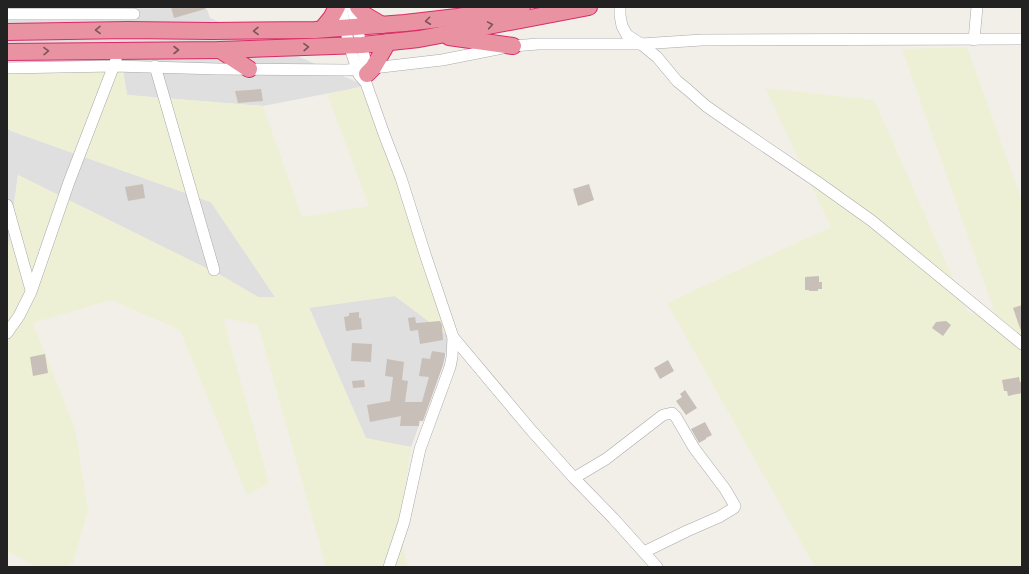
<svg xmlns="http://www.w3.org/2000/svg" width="1029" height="574" viewBox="0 0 1029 574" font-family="'Varela Round',sans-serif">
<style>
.residential{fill:#e0dfdf}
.farmland{fill:#eef0d5}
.building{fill:#c7bfb8}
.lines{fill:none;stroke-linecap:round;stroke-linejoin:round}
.minor-casing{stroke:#a9a9a9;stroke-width:12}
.highway-casing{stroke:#dc2a67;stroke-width:18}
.minor{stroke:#fff;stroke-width:11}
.highway{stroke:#e892a2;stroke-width:16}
.oneway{stroke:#7b545c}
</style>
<rect width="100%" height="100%" fill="#f2efe9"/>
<g class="residential">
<path d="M 7,7 L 71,7 L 117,14 L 116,7 L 206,7 L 210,18 L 366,86 L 263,106 L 127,95 L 123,70 L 7,71 Z"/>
<path d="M 7,128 L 11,131 L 211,202 L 275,297 L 258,297 L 222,276 L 18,175 L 8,248 L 7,249 Z"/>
<path d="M 395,296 L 451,338 L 411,447 L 366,439 L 309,307 Z"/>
</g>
<g class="farmland">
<path d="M 967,47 L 1022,201 L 1022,567 L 815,567 L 667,303 L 831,227 L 765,88 L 874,100 L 968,312 L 998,322 L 902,49 Z"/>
<path d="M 123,70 L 127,95 L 263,106 L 302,217 L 369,206 L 327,94 L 366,86 L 451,338 L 395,296 L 309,308 L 366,438 L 411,447 L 399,531 L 408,567 L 326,567 L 258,325 L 223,318 L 269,483 L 247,495 L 180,330 L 111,300 L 33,323 L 75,428 L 88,510 L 73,563 L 66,567 L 36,567 L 7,551 L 7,322 L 9,317 L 7,305 L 7,249 L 8,248 L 18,175 L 222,276 L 258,297 L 275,297 L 211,202 L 11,131 L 7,128 L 7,71 Z"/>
</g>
<g class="building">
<path d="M 171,7 L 205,7 L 205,9 L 174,18 Z"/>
<path d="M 261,89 L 263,101 L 238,103 L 235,91 Z"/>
<path d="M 143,184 L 145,198 L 128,201 L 125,187 Z"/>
<path d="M 589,184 L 594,200 L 578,206 L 573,189 Z"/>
<path d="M 819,276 L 819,282 L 822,282 L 822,289 L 818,289 L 818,291 L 809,291 L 809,290 L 805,290 L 805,277 Z"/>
<path d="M 1022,305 L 1022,331 L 1021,331 L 1013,308 Z"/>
<path d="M 359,312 L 359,318 L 361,318 L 362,329 L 346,331 L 344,317 L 349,316 L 349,313 Z"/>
<path d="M 415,317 L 416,323 L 417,323 L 440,321 L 442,325 L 443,340 L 420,344 L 418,330 L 410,331 L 408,318 Z"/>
<path d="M 946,321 L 951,325 L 943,336 L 932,328 L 936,322 Z"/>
<path d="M 352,343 L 372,344 L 371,362 L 351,361 Z"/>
<path d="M 432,351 L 445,353 L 445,356 L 443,365 L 423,421 L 419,421 L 419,426 L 400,426 L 401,416 L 370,422 L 367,405 L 390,401 L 393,377 L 385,376 L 387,359 L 404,362 L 402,380 L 408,381 L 405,402 L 422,402 L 429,377 L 419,376 L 422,358 L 430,359 Z"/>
<path d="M 45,354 L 48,373 L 33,376 L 30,357 Z"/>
<path d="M 668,360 L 674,371 L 660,379 L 654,368 Z"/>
<path d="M 1019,377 L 1020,382 L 1022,382 L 1022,393 L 1008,396 L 1007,391 L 1004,391 L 1002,380 Z"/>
<path d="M 364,380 L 365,387 L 353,388 L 352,381 Z"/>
<path d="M 685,390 L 697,408 L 686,415 L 676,401 L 682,397 L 680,394 Z"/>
<path d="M 705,422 L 712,435 L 706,438 L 706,439 L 699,443 L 691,429 Z"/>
</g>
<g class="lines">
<g class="minor-casing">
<g id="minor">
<path d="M 341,7 L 349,45 L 359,75 L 366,83 L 384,134 L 401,178 L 425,254 L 453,337 L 452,357 L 450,367 L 420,449 L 404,522 L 389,567"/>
<path d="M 352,7 L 367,68 L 367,75"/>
<path d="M 620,7 L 620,15 L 622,26 L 627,35 L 641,44 L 657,57 L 677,81 L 688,90 L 706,106 L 729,122 L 816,181 L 872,221 L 1022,344"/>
<path d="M 7,14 L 134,14"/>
<path d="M 974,40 L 977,7"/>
<path d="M 155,66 L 214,270"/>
<path d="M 7,68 L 114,66 L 218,69 L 346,70 L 373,68 L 442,60 L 513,46 L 538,44 L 641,44 L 702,40 L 1022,39"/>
<path d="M 7,205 L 31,290"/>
<path d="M 7,333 L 19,316 L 31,292 L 69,182 L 116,60"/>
<path d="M 453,337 L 531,430 L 574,478 L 613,518 L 657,567"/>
<path d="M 574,478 L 606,459 L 663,415 L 672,413 L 676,417 L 694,448 L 725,489 L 735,506 L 734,508 L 719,517 L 687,531 L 644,552"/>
</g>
</g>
<g class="highway-casing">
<g id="highway">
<path d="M 358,7 L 365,15 L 382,25"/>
<path d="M 322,29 L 331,18 L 337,7"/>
<path d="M 7,32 L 128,30 L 212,31 L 315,30 L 405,23 L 457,17 L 522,7"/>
<path d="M 449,37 L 513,46"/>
<path d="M 220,50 L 249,69"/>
<path d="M 7,52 L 220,50 L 362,45 L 419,39 L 589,7"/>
<path d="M 367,74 L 373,68 L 388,42"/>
</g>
</g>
<use href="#minor" class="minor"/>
<use href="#highway" class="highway"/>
</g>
<defs><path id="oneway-chevron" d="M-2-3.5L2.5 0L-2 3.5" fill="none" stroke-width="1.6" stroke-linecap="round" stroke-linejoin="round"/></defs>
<g class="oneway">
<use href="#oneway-chevron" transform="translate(428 21) rotate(173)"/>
<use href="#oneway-chevron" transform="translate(490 25) rotate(-10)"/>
<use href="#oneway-chevron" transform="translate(98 30) rotate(179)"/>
<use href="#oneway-chevron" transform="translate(256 31) rotate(179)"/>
<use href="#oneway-chevron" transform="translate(306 47) rotate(-2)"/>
<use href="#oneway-chevron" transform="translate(176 50)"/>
<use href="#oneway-chevron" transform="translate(46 51) rotate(-1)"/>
</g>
<rect width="1029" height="574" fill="none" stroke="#222222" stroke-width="16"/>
</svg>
